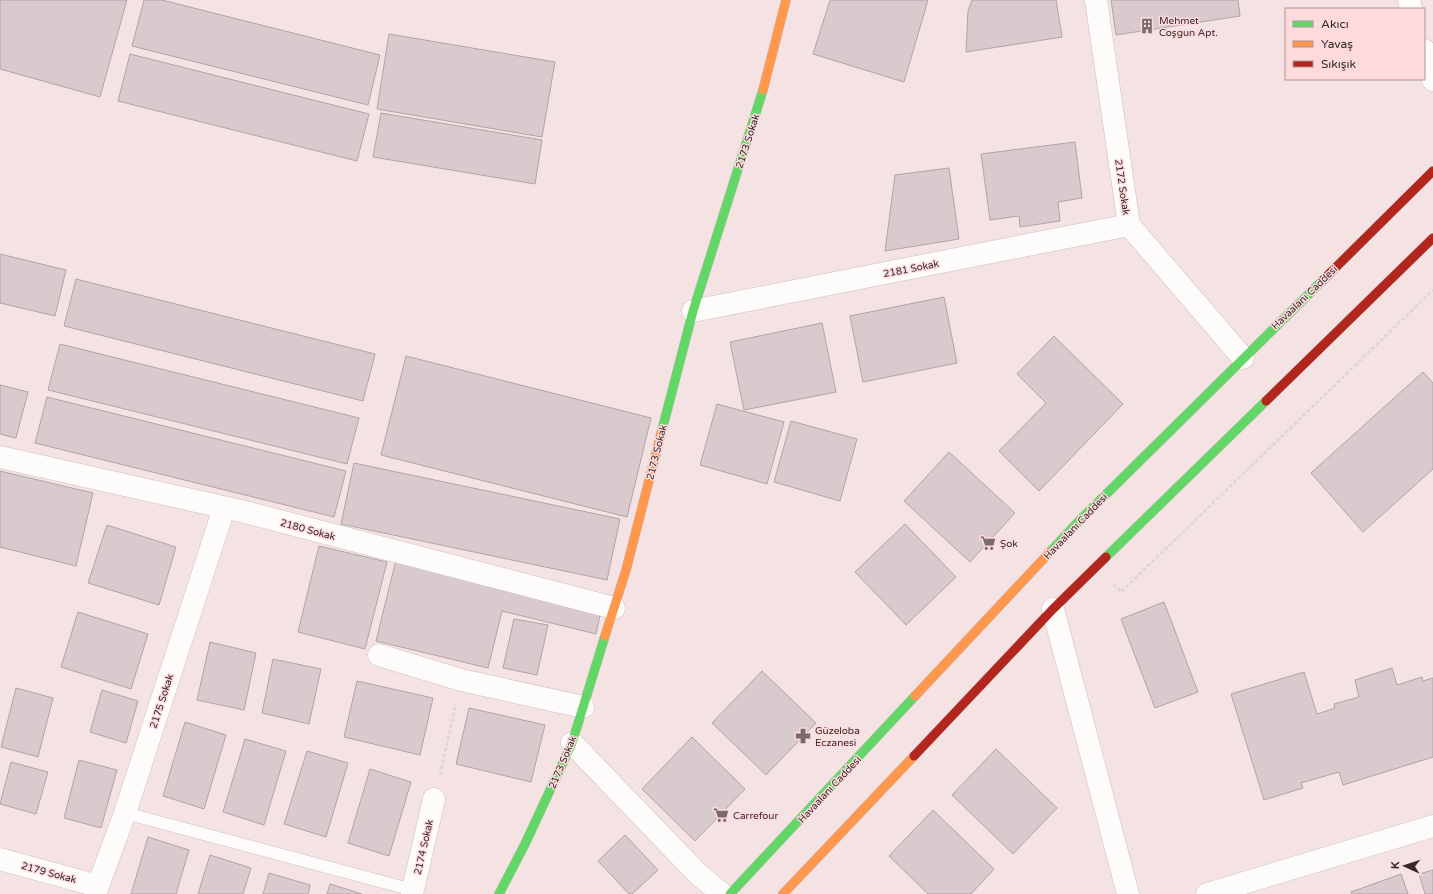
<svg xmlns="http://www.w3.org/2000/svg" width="1433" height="894" viewBox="0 0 1433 894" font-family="'Varela Round',sans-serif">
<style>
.building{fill:#d8cacd;stroke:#b0a3a6}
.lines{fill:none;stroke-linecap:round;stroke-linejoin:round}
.lane-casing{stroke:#cdbfc0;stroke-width:13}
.street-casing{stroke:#cdbfc0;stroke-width:23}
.fast-casing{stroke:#cdbfc0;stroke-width:10}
.slow-casing{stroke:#cdbfc0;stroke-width:10}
.jam-casing{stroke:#cdbfc0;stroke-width:10}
.path{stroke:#dcd6d7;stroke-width:2.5;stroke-dasharray:4 2;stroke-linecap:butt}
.lane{stroke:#fefbfb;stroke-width:12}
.street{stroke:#fefbfb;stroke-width:22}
.fast{stroke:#63d668;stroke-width:9}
.slow{stroke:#ff974d;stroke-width:9}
.jam{stroke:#b3261e;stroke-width:9}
.labels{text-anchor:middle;stroke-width:3;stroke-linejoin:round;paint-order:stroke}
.poi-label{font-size:10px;fill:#36292a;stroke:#fddbdd;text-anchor:start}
.street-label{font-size:10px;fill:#36292a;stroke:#fddbdd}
</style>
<rect width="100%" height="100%" fill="#f5e3e4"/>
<g class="building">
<path d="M 0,0 L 127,0 L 100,97 L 0,69 Z"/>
<path d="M 144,0 L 162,0 L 380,55 L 368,105 L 132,46 Z"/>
<path d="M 830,0 L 928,0 L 904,82 L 813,54 Z"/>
<path d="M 972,0 L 1056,0 L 1062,37 L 966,52 L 968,11 Z"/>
<path d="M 1111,0 L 1238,0 L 1240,16 L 1116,35 Z"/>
<path d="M 389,34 L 555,62 L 542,137 L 377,109 Z"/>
<path d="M 130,54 L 369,114 L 357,161 L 118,101 Z"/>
<path d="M 381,113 L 542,140 L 535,184 L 373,157 Z"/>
<path d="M 1075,142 L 1082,198 L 1058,202 L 1060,221 L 1020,227 L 1019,216 L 990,220 L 981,154 Z"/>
<path d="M 949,168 L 959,239 L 885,251 L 895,175 Z"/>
<path d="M 0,254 L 66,270 L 55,316 L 0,303 Z"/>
<path d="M 76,279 L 375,354 L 363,401 L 64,326 Z"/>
<path d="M 944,297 L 957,363 L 863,382 L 850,316 Z"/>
<path d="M 822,323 L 836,392 L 744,410 L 730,342 Z"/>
<path d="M 1054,336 L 1123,404 L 1039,491 L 999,451 L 1046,403 L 1017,374 Z"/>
<path d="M 60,344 L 359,418 L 347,464 L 48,390 Z"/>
<path d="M 406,356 L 651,418 L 627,517 L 381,455 Z"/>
<path d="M 1423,372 L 1433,383 L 1433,469 L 1363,532 L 1311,473 Z"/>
<path d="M 0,385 L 28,392 L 16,438 L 0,434 Z"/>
<path d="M 47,397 L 346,471 L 334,517 L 35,443 Z"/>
<path d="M 717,404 L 784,422 L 767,484 L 700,465 Z"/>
<path d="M 791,421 L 857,439 L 840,501 L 774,482 Z"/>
<path d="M 949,452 L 1015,513 L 970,562 L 904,501 Z"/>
<path d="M 354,463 L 620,519 L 607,580 L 341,524 Z"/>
<path d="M 0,471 L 93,493 L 76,566 L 0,547 Z"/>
<path d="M 905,524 L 956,577 L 906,625 L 855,572 Z"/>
<path d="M 107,525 L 176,547 L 159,605 L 88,583 Z"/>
<path d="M 319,546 L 387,562 L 365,649 L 298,632 Z"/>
<path d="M 396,560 L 601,611 L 596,634 L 502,611 L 488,668 L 376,641 Z"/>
<path d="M 1164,602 L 1198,692 L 1155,708 L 1121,619 Z"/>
<path d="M 78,612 L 148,634 L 131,689 L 61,667 Z"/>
<path d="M 514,619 L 548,625 L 537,675 L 503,668 Z"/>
<path d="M 210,642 L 256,653 L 244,710 L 197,700 Z"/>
<path d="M 273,659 L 321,669 L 309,724 L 262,713 Z"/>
<path d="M 1392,668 L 1397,685 L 1422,677 L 1423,681 L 1433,678 L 1433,757 L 1343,785 L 1339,772 L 1301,783 L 1303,788 L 1264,800 L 1231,694 L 1304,672 L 1317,714 L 1335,708 L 1334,704 L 1359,697 L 1355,680 Z"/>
<path d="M 762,671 L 816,723 L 766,775 L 712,723 Z"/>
<path d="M 357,681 L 433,698 L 420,755 L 344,737 Z"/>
<path d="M 16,688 L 53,698 L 38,757 L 1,747 Z"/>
<path d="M 102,690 L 138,701 L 126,743 L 90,732 Z"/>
<path d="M 469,708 L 545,725 L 531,782 L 456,764 Z"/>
<path d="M 185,722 L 226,735 L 204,809 L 163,796 Z"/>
<path d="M 692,737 L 745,789 L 695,841 L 642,789 Z"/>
<path d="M 245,739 L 286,751 L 264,825 L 223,812 Z"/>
<path d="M 996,749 L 1057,808 L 1013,854 L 952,795 Z"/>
<path d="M 307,751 L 348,763 L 326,837 L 284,824 Z"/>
<path d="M 79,760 L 117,770 L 101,828 L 64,818 Z"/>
<path d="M 11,762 L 48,772 L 36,814 L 0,804 Z"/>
<path d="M 370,769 L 411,782 L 389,856 L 348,843 Z"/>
<path d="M 933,810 L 994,869 L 971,894 L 928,894 L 889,856 Z"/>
<path d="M 625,835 L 658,870 L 632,894 L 629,894 L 598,861 Z"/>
<path d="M 148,837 L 189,850 L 176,894 L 131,894 Z"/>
<path d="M 210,855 L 251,868 L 243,894 L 198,894 Z"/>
<path d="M 1433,870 L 1433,894 L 1425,894 L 1419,874 Z"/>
<path d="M 269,873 L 310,885 L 308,894 L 263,894 Z"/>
<path d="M 1401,874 L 1408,894 L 1352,894 L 1351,892 Z"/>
<path d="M 330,884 L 362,894 L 327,894 Z"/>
</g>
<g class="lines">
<g class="lane-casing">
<path id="lane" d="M 125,813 L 413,890"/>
</g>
<g class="street-casing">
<g id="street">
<path d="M 1096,0 L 1129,225 L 1243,358"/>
<path d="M 1409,0 L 1411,9"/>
<path d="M 1424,50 L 1433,80"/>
<path d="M 693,311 L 1129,225"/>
<path d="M 0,457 L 245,512 L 614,608"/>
<path d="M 1053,609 L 1128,894"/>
<path d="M 379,655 L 461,680 L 583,707"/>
<path d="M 572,743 L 698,874 L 722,894"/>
<path d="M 0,859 L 98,886"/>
<path d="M 95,894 L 125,813 L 224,508"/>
<path d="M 412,894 L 434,799"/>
<path d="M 1207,894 L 1433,826"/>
</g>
</g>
<g class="fast-casing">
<g id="fast">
<path d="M 662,430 L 693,311 L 763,90"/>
<path d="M 1050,552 L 1079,521 L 1323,280"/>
<path d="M 1106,557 L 1266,401"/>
<path d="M 499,894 L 525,844 L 572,743 L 605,636"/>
<path d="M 730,894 L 915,696"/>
</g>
</g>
<g class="slow-casing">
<g id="slow">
<path d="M 763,90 L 786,0"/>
<path d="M 605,636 L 626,570 L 662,430"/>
<path d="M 915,696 L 1050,552"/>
<path d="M 783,894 L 914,756"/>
</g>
</g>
<g class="jam-casing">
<g id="jam">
<path d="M 1323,280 L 1433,171"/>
<path d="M 1266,401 L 1433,238"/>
<path d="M 914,756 L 1053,609 L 1106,557"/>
</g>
</g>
<g class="path">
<path d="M 1113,584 L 1121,592 L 1433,290"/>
<path d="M 440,775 L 456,704"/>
</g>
<use href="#lane" class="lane"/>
<use href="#street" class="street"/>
<use href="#fast" class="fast"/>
<use href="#slow" class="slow"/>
<use href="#jam" class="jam"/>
</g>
<defs>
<g id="building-bare" transform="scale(1.2)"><path d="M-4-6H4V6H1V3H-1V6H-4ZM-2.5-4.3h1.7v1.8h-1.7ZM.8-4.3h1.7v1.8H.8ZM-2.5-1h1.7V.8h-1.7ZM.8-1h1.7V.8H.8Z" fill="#796a6b" stroke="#fddbdd" stroke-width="2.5" paint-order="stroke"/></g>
<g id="supermarket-bare" transform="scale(1.2)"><path d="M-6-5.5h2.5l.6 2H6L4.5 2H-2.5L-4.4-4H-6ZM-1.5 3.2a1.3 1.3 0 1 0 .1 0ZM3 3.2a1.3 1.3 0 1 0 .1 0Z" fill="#796a6b" stroke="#fddbdd" stroke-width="2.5" paint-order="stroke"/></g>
<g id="pharmacy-bare" transform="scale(1.2)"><path d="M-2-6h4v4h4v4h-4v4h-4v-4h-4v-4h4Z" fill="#796a6b" stroke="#fddbdd" stroke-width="2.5" paint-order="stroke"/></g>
</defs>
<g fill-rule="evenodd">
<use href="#building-bare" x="1147" y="26"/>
<use href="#supermarket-bare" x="988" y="543"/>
<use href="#pharmacy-bare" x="803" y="736"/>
<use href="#supermarket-bare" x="721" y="815"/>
</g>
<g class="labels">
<g class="poi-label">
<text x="1159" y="24">Mehmet<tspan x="1159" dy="12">Coşgun Apt.</tspan></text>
<text x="1000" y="547">Şok</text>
<text x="815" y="734">Güzeloba<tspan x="815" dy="12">Eczanesi</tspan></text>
<text x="733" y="819">Carrefour</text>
</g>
<g class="street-label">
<text transform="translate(747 141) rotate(-72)" y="4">2173 Sokak</text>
<text transform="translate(1123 187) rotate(82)" y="4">2172 Sokak</text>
<text transform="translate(911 268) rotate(-11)" y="4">2181 Sokak</text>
<text transform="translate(1304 297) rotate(-44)" y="4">Havaalanı Caddesi</text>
<text transform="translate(656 452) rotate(-76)" y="4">2173 Sokak</text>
<text transform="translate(1075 526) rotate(-46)" y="4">Havaalanı Caddesi</text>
<text transform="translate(308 529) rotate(15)" y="4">2180 Sokak</text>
<text transform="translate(161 701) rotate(-72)" y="4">2175 Sokak</text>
<text transform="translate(562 762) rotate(-67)" y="4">2173 Sokak</text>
<text transform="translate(829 789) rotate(-47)" y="4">Havaalanı Caddesi</text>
<text transform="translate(423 847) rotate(-77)" y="4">2174 Sokak</text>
<text transform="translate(49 872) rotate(15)" y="4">2179 Sokak</text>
</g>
</g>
<rect x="1285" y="8" width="140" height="72" fill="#fddbdd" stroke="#ad9495"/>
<rect x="1293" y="21" width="20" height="6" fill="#63d668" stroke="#ad9495"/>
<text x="1321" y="28" font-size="12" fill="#36292a">Akıcı</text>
<rect x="1293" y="41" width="20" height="6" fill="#ff974d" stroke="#ad9495"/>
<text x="1321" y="48" font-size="12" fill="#36292a">Yavaş</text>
<rect x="1293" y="61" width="20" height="6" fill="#b3261e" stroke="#ad9495"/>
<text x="1321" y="68" font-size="12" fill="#36292a">Sıkışık</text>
<g transform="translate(1405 866) rotate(273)" stroke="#fddbdd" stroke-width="3" paint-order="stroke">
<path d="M0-3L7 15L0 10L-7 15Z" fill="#36292a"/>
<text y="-6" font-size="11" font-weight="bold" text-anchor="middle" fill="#36292a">K</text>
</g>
</svg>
